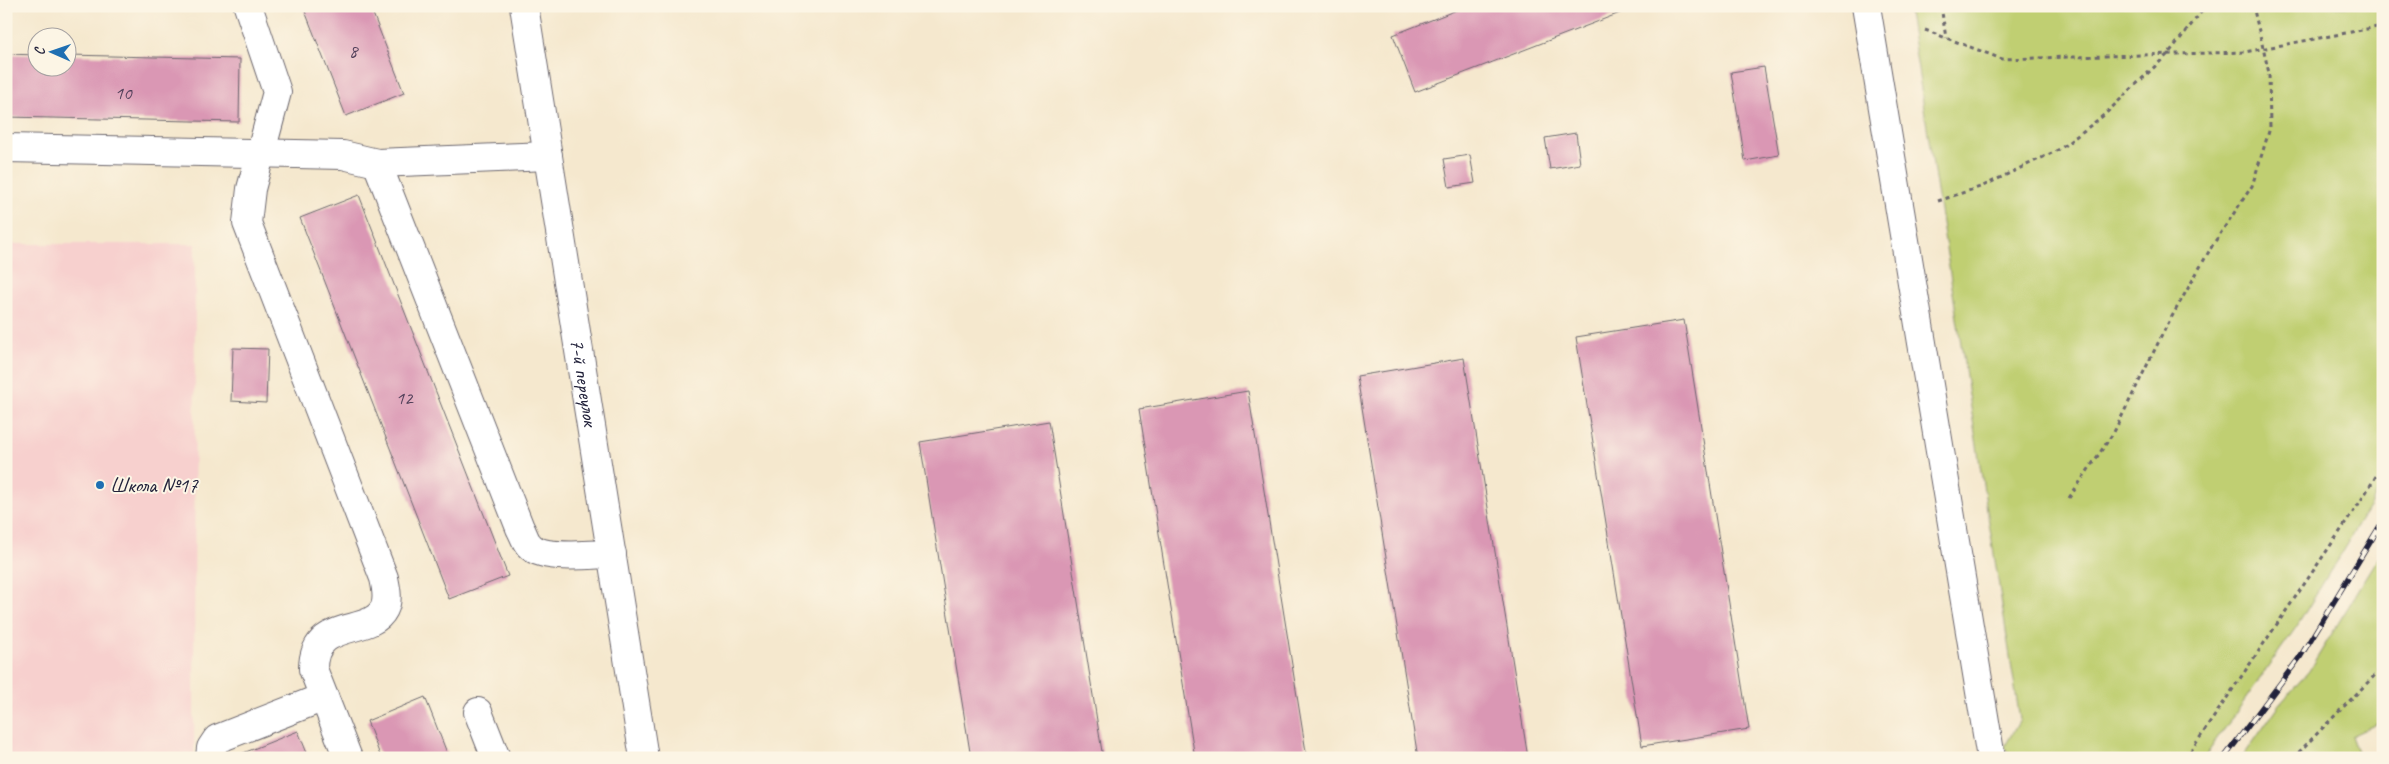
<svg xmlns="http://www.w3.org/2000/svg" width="2389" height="764" viewBox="0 0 2389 764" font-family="Caveat,sans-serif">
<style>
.built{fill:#f7d0ce}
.green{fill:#c0cf72;stroke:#717856}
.building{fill:#da97b4}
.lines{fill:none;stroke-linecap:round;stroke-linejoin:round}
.minor-casing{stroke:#6c676e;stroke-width:30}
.path{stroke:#6c676e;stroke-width:3;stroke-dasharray:4 4;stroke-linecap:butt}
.minor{stroke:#fff;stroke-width:28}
.rail-casing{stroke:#22223b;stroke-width:5.5}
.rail{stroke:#fcf5e5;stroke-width:4;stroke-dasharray:11;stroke-linecap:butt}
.poi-dot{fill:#1f6fb2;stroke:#fcf5e5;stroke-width:2}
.labels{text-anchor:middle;stroke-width:4;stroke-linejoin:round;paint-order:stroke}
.number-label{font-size:19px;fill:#503f59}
.street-label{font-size:21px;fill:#22223b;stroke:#fcf5e5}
.poi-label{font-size:21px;fill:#22223b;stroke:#fcf5e5;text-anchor:start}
</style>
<rect width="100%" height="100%" fill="#fcf5e5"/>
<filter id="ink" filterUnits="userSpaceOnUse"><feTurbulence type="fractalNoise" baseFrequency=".02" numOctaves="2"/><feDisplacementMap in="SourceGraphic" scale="10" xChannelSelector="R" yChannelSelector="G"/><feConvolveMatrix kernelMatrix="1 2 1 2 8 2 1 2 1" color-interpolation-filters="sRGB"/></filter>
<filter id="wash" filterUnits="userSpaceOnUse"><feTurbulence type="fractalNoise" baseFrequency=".0096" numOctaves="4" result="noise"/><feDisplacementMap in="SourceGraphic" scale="20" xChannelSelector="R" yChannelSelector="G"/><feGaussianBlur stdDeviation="1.12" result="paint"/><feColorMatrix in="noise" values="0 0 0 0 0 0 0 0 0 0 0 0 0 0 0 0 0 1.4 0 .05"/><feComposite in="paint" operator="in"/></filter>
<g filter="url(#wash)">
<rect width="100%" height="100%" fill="#f5e8ce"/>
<path class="built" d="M 6,244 L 195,244 L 194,758 L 6,758 Z"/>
<g class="green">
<path d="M 1908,6 L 2383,6 L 2383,484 L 2297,626 L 2204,758 L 2010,758 L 2005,746 L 2020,720 Z"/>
<path d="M 2383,550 L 2383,721 L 2351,736 L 2359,758 L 2242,758 L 2280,704 L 2309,671 Z"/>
</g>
<g id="blocks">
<g class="building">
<path d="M 303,6 L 370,6 L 404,93 L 346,116 Z"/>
<path d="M 1467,6 L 1638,6 L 1415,92 L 1393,35 Z"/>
<path d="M 6,54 L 38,55 L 38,68 L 68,68 L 68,55 L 240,59 L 239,122 L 6,117 Z"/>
<path d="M 1764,67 L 1779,155 L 1745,161 L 1731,72 Z"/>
<path d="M 1576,133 L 1580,164 L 1550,169 L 1545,138 Z"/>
<path d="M 1470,155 L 1475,183 L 1449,187 L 1444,159 Z"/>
<path d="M 359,195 L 508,576 L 449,599 L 300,218 Z"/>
<path d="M 1684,320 L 1749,729 L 1642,746 L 1576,337 Z"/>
<path d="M 233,348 L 268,349 L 266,403 L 231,401 Z"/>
<path d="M 1464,358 L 1528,758 L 1418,758 L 1357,376 Z"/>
<path d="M 1248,391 L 1307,758 L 1195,758 L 1139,409 Z"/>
<path d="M 1049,421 L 1103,758 L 971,758 L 920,442 Z"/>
<path d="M 425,697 L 449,758 L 381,758 L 367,721 Z"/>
<path d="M 298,731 L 309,758 L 231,758 Z"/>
</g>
</g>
</g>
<g filter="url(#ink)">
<use href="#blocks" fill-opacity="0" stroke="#6c676e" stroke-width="1"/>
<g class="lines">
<g class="minor-casing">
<g id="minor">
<path d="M 248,6 L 277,92 L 251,189 L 247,223 L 384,578 C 386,588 389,599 384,609 C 370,637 313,617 313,669 L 348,758"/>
<path id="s1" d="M 524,6 L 644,758"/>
<path d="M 1866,6 L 1991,758"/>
<path d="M 6,148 L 343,155 L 377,163 L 548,156"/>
<path d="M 377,163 L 520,528 C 523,533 525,541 529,545 C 542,561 593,554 612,554"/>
<path d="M 478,712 L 496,758"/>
<path d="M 210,758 L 211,748 L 217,739 L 324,697"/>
</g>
</g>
<g class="path">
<path d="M 1941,6 L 1946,38"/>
<path d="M 1925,30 L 2002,59 L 2245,52 L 2383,26"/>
<path d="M 1938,201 L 1983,186 L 2060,149 L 2104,115 L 2168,54 L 2206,6"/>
<path d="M 2069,498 L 2114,432 L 2166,327 L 2212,246 L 2252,186 L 2270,128 L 2269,73 L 2253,6"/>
<path d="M 2186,758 L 2360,502 L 2383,465"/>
<path d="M 2293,758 L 2383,667"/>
</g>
<use href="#minor" class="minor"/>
<g class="rail-casing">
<path id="rail" d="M 2224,758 L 2300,657 L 2383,521"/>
</g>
<use href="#rail" class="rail"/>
</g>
</g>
<circle class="poi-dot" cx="100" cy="485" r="5"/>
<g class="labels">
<g class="number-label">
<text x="353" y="57">8</text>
<text x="123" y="99">10</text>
<text x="404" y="404">12</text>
</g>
<g class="street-label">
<text dy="7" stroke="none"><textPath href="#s1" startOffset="381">7-й переулок</textPath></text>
</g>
<g class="poi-label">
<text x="110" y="492">Школа №17</text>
</g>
</g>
<rect width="2389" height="764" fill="none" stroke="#fcf5e5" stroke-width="25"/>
<g transform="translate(52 52) rotate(272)"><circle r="24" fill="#fcf5e5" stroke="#a5a1a1"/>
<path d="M0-4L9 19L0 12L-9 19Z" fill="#1f6fb2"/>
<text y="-8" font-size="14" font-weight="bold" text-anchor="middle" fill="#22223b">С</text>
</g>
</svg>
